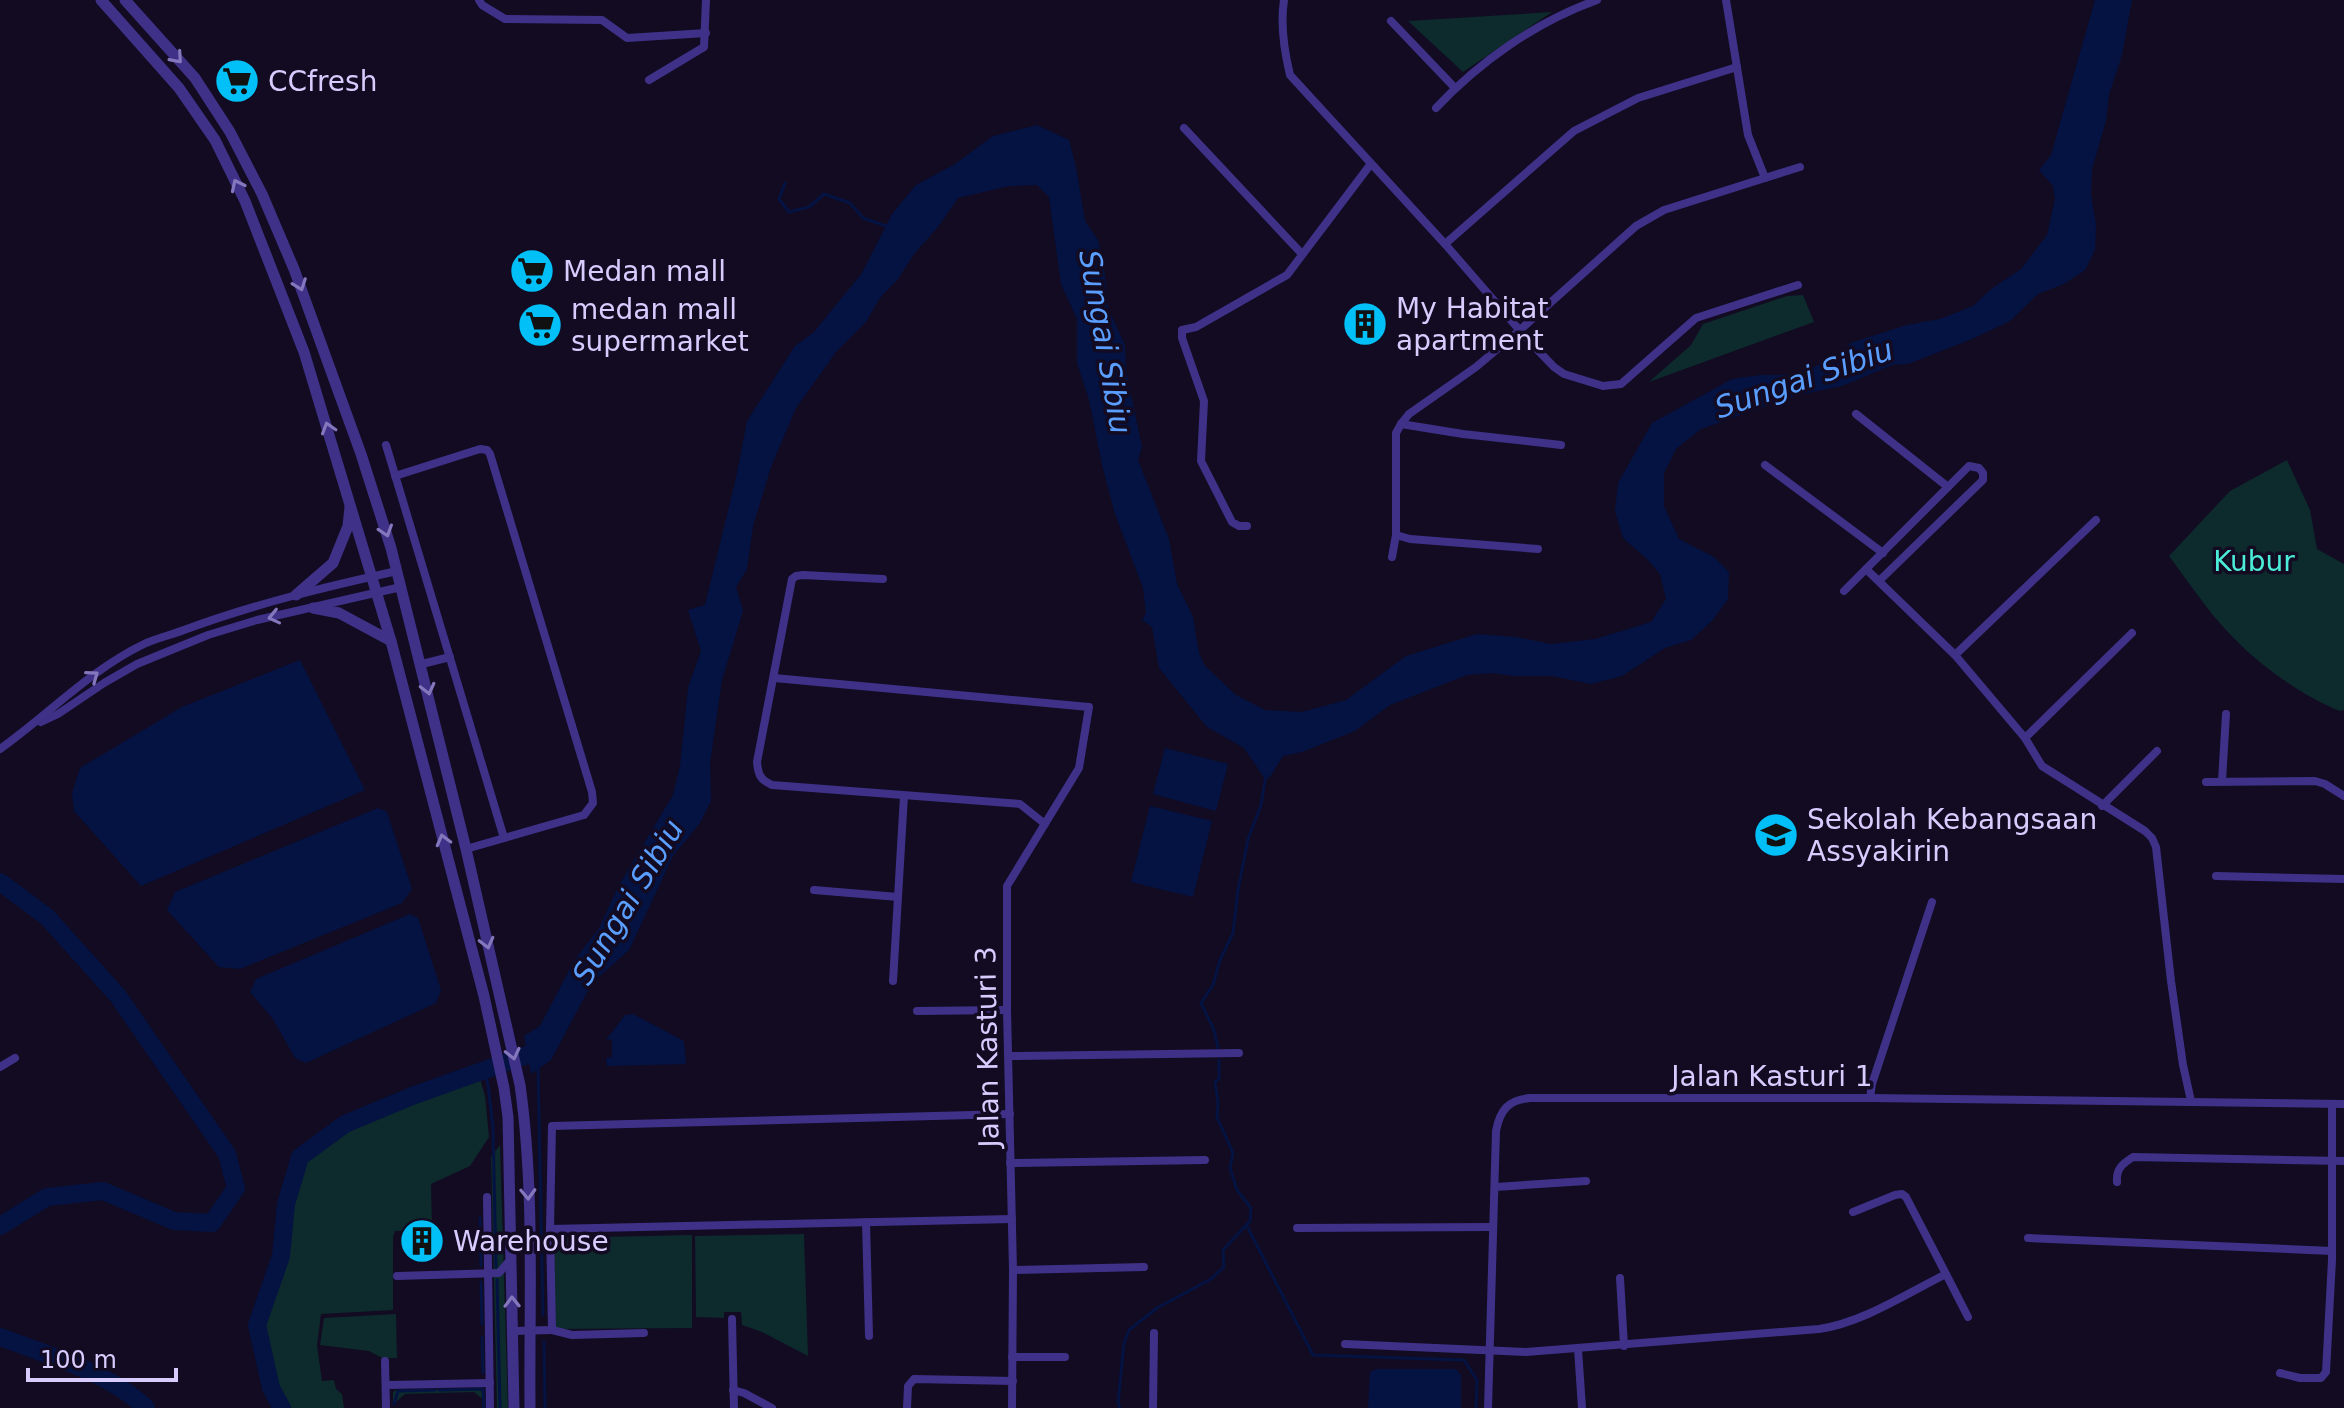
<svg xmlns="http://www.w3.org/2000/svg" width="2344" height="1408" viewBox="0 0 2344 1408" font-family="'DejaVu Sans',sans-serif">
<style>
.green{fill:#0d2a2d}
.water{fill:#041342}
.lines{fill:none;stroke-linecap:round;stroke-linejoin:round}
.stream{stroke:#041342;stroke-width:3}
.river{stroke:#041342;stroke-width:18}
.minor{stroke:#3f3187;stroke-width:8}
.tertiary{stroke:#3f3187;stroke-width:11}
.oneway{stroke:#8477bd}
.labels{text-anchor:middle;stroke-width:7;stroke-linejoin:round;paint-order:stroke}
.poi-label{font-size:28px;fill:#d8ccff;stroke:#120b22;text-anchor:start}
.park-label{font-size:28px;fill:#4becd8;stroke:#120b22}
.street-label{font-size:28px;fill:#d8ccff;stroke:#120b22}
.water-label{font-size:30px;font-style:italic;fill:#5a9eff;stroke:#120b22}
</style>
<rect width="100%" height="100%" fill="#120b22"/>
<g class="green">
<path d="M 1552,12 L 1463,72 L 1408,21 Z"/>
<path d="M 1803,295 L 1814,322 L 1649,382 L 1691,345 L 1703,324 L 1787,296 Z"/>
<path d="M 2287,460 L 2310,510 L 2317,549 L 2344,564 L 2344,710 L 2340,711 C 2298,694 2256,663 2225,629 C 2205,607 2187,580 2169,556 L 2230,491 Z"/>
<path d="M 479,1075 L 485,1096 L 489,1137 L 470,1166 L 431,1184 L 432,1229 L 395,1231 L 393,1237 L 393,1310 L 321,1314 L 317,1346 L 322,1381 L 334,1380 L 336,1389 L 342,1394 L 344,1408 L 286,1408 L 277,1388 L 261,1327 L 284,1261 L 290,1207 L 306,1160 L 345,1130 Z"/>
<path d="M 500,1145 L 508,1408 L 497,1408 L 491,1157 Z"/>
<path d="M 804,1234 L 808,1356 L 762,1332 L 742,1325 L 741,1312 L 724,1312 L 724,1318 L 696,1317 L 695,1236 Z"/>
<path d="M 692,1235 L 692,1328 L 555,1329 L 554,1238 Z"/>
<path d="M 396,1314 L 397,1358 L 382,1358 L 369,1351 L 320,1345 L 324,1318 Z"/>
<path d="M 478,1389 L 483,1392 L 484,1400 L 474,1392 L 405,1394 L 396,1402 L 393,1402 L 393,1392 L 396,1390 Z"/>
</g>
<g class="water">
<path d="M 2095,0 L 2132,0 L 2122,55 L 2109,95 L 2106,121 L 2092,169 L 2091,194 L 2096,225 L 2095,250 L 2085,270 L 2064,284 L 2038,294 L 2010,321 L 1972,339 L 1908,364 L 1892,365 L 1842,386 L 1798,395 L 1701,429 L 1676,449 L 1664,473 L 1664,506 L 1679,539 L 1714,557 L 1729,572 L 1728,599 L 1712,621 L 1691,640 L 1665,648 L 1622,676 L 1591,684 L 1552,676 L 1515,676 L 1491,673 L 1467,675 L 1390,705 L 1355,731 L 1302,752 L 1283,756 L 1270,777 L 1265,779 L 1244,748 L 1207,727 L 1159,668 L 1152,627 L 1142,620 L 1146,613 L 1143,588 L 1115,514 L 1102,465 L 1089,400 L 1077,363 L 1077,319 L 1061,284 L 1049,197 L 1037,185 L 1009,186 L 958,198 L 938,227 L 914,254 L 898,279 L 880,298 L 866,322 L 836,352 L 796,408 L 771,467 L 753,526 L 747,569 L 736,587 L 743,611 L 722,680 L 710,763 L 711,801 L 700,823 L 673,856 L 629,950 L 592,983 L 551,1060 L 531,1074 L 524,1036 L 540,1026 L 574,961 L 599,928 L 619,885 L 673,795 L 680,766 L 688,688 L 701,651 L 688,610 L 705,605 L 736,478 L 747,421 L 795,346 L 814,332 L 862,273 L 892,214 L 916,185 L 955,164 L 993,136 L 1037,125 L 1069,140 L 1076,167 L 1085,221 L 1098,240 L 1104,266 L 1108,308 L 1125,345 L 1126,371 L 1142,447 L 1138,460 L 1169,539 L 1177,584 L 1193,617 L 1199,653 L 1205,666 L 1236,695 L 1265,710 L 1302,712 L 1346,700 L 1406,656 L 1477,634 L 1516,637 L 1551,644 L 1595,639 L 1651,622 L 1666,599 L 1660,574 L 1646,558 L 1623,538 L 1615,511 L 1618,483 L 1652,423 L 1732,379 L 1761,375 L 1802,375 L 1822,362 L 1838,364 L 1850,343 L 1907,325 L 1940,319 L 1973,306 L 1991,289 L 2021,269 L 2047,235 L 2055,199 L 2053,186 L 2039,170 L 2051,155 Z"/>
<path d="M 300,660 L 365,790 L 141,886 L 74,811 L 72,793 L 80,768 L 182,707 Z"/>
<path d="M 1165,748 L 1228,764 L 1216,811 L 1153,794 Z"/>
<path d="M 1150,806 L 1212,821 L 1193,897 L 1131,882 Z"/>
<path d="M 378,808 L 387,812 L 412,889 L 402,903 L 240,969 L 219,967 L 167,910 L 175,892 Z"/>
<path d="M 410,914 L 418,918 L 441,990 L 436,1003 L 306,1063 L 295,1058 L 273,1019 L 250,992 L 256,979 Z"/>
<path d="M 633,1014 L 684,1041 L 686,1064 L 607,1066 L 606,1058 L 612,1057 L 612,1039 L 606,1040 L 625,1015 Z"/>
<path d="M 1376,1369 L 1456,1369 L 1461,1375 L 1461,1408 L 1368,1408 L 1370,1372 Z"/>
</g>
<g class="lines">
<g class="stream">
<path d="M 785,183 L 779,199 L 789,212 L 809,207 L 824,194 L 850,203 L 863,218 L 889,227"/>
<path d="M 1218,1048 L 1214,1030 L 1201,1003 L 1213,985 L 1220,960 L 1233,933 L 1238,890 L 1248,839 L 1261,805 L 1266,775"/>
<path d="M 538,1067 L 543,1315"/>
<path d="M 484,1070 L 488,1085 L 493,1127 L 496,1267"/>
<path d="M 480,1218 L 481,1266"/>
<path d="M 1247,1226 L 1313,1355 L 1464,1360 L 1477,1380 L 1476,1408"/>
<path d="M 497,1280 L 500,1408"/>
<path d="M 481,1282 L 482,1324"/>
<path d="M 482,1337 L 483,1373"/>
<path d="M 544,1342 L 545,1408"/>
<path d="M 439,1390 L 483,1389 L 484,1408"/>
<path d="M 394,1404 L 398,1391 L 435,1390"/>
<path d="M 1120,1408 L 1118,1403 L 1124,1343 L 1129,1330 L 1157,1308 L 1211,1279 L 1224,1267 L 1223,1250 L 1250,1221 L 1251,1208 L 1237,1190 L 1230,1168 L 1233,1153 L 1217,1117 L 1218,1103 L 1215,1082 L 1219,1079 L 1219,1060"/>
</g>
<g class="river">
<path d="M 0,882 L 47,917 L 118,996 L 227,1154 L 236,1188 L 212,1223 L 174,1221 L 103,1191 L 47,1197 L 0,1226"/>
<path d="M 0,1337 C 48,1355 109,1372 146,1408"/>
<path d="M 282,1408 L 271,1388 L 257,1325 L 281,1256 L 286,1204 L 300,1157 L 345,1124 L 412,1096 L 538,1051 L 545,1039"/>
</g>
<g class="minor">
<path d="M 479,0 L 482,5 L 505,19 L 602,20 L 627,38 L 706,33"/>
<path d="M 1284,0 C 1280,25 1284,50 1290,75 L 1445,244 L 1528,340 L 1554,367 L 1564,374 L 1603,386 L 1621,384 L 1696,318 L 1798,285"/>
<path d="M 1391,21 L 1455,88"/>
<path d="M 649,80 L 704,47 L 706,0"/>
<path d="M 1436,108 C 1480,61 1536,22 1597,0"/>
<path d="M 1184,128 L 1302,254"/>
<path d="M 1765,178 L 1800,167"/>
<path d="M 1445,244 L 1574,131 L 1638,98 L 1737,67"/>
<path d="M 1856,414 L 1948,487"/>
<path d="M 1401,424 L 1463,434 L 1561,445"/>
<path d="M 386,445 L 504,838"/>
<path d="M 1765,465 L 1883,553"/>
<path d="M 395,476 L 480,449 L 487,450 L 490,454 L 592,792 L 593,803 L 584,815 L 466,849"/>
<path d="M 1247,526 L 1239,526 L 1232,522 L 1201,461 L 1204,401 L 1182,338 L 1182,330 L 1196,327 L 1287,275 L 1370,165"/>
<path d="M 1396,535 L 1410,539 L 1538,549"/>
<path d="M 1392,557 L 1396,535 L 1396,433 L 1401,424 L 1409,414 L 1476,367 L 1520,330 L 1636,226 L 1664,210 L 1765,178 L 1748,135 L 1726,0"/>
<path d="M 1866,569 L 1955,655 L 2025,738 L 2042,766 L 2145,831 L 2152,838 L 2156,847 L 2171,981 L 2183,1065 L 2191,1101"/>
<path d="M 883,579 L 803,575 L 796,576 L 792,579 L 757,762 C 758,774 760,780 772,785 L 1020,804 L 1045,824"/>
<path d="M 1844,591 L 1969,466 L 1979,468 L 1983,473 L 1983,480 L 1879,581"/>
<path d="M 1955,655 L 2096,520"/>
<path d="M 422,664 L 450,657"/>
<path d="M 774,678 L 1089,707 L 1079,768 L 1007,886 L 1007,1010 L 1013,1270 L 1012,1408"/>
<path d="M 41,722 L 58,714 L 104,683 L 137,664 L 208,635 L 257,620 L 401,587"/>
<path d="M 2025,738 L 2132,633"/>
<path d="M 0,749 C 48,715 90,670 144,644 C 157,638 171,635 184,630 C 254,604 325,587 397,571"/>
<path d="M 2222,781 L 2226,714"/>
<path d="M 2206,782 L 2315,781 L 2325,784 L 2344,796"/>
<path d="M 2102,806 L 2157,751"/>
<path d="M 2216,876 L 2344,879"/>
<path d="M 814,890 L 898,897"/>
<path d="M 893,981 L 904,796"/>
<path d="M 917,1011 L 1007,1010"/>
<path d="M 1009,1056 L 1239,1053"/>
<path d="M 0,1067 L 15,1058"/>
<path d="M 1870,1098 L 1872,1084 L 1932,902"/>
<path d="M 1010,1163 L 1205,1160"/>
<path d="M 2117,1182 C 2116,1169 2122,1164 2133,1157 L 2344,1161"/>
<path d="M 1495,1187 L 1586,1181"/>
<path d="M 487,1197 L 490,1408"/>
<path d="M 866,1222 L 869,1336"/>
<path d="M 1297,1228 L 1493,1227"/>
<path d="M 550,1229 L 1012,1219"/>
<path d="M 2028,1238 L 2332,1251"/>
<path d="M 1013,1270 L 1144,1267"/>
<path d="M 1946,1274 L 1968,1317"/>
<path d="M 397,1276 L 499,1273 L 510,1260"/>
<path d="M 1620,1278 L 1624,1346"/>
<path d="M 732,1319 L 734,1408"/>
<path d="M 513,1331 L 552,1330"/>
<path d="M 644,1333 L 572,1335 L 552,1330 L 550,1229 L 552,1126 L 1010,1114"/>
<path d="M 1345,1344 L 1526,1352 L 1819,1329 C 1862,1323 1906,1294 1946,1274 L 1906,1197 L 1902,1194 L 1895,1195 L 1853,1212"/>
<path d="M 1578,1349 L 1582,1408"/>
<path d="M 1012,1357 L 1065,1357"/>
<path d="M 385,1361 L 386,1408"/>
<path d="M 2280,1373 L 2300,1378 L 2321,1378 L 2326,1372 L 2332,1260 L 2332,1104"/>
<path d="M 387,1385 L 490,1383"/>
<path d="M 733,1390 L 744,1393 L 772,1408"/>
<path d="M 907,1408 L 908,1386 L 914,1379 L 1013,1381"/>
<path d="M 1153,1408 L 1154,1333"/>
<path d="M 1488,1408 L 1496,1131 C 1500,1110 1508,1100 1530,1098 L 1870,1098 L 2344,1104"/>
</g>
<g class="tertiary">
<path d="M 101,0 L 179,88 L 215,140 L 245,201 L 304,352 L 391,641 L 484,996 L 504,1088 L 508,1117 L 514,1408"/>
<path d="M 125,0 L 195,78 L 230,132 L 262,194 L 294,269 L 361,454 L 391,548 L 466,849 L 520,1085 C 535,1191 529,1301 530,1408"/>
<path d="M 296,595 L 333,563 L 348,526 L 350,507"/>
<path d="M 313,608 L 339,613 L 391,641"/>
</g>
</g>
<defs><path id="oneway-chevron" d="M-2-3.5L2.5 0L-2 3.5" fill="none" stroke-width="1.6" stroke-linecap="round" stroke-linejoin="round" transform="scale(2)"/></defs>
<g class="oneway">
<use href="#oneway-chevron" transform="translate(177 58) rotate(49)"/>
<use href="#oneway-chevron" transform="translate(237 185) rotate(-116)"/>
<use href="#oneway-chevron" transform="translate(300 285) rotate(70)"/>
<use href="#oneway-chevron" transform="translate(328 428) rotate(-107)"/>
<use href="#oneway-chevron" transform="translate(386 531) rotate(72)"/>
<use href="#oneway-chevron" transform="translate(274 617) rotate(167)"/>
<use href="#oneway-chevron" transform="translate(93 676) rotate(-36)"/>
<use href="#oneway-chevron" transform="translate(428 689) rotate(76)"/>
<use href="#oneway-chevron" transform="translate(443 840) rotate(-105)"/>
<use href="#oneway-chevron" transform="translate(487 943) rotate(76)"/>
<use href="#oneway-chevron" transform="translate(513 1054) rotate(77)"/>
<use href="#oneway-chevron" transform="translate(528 1194) rotate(88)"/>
<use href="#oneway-chevron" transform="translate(512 1302) rotate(-91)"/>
</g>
<defs>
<g id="supermarket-disc" transform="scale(2.3)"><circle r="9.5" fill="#00c0f7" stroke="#120b22"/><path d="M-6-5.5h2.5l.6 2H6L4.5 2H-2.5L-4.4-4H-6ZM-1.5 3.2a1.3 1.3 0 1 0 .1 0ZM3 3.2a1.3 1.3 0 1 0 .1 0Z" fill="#111"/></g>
<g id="building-disc" transform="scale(2.3)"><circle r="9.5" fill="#00c0f7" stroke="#120b22"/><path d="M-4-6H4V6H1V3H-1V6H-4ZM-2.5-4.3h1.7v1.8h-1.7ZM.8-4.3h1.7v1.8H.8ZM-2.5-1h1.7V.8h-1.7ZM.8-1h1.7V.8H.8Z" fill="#111"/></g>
<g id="school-disc" transform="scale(2.3)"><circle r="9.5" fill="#00c0f7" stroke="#120b22"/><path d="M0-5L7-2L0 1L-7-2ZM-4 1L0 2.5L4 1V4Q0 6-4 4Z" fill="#111"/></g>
</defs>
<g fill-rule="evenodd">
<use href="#supermarket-disc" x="237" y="81"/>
<use href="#supermarket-disc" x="532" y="271"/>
<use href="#building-disc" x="1365" y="324"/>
<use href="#supermarket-disc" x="540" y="325"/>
<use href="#school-disc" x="1776" y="835"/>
<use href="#building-disc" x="422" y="1241"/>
</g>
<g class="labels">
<g class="poi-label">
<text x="268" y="91">CCfresh</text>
<text x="563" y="281">Medan mall</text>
<text x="1396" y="318">My Habitat<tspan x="1396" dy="32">apartment</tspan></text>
<text x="571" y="319">medan mall<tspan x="571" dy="32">supermarket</tspan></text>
<text x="1807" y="829">Sekolah Kebangsaan<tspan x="1807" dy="32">Assyakirin</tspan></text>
<text x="453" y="1251">Warehouse</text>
</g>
<g class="park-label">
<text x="2254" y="571">Kubur</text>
</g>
<g class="street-label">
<text transform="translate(987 1047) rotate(-91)" y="10">Jalan Kasturi 3</text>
<text x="1772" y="1086">Jalan Kasturi 1</text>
</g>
<g class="water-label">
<text transform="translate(1105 342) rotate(80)" y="10">Sungai Sibiu</text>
<text transform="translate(1804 379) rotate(-19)" y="10">Sungai Sibiu</text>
<text transform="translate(628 902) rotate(-59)" y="10">Sungai Sibiu</text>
</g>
</g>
<path d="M28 1368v12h148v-12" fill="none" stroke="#d8ccff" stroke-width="4"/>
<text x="40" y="1368" font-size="24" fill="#d8ccff" stroke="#120b22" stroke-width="6" paint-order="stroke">100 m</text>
</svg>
